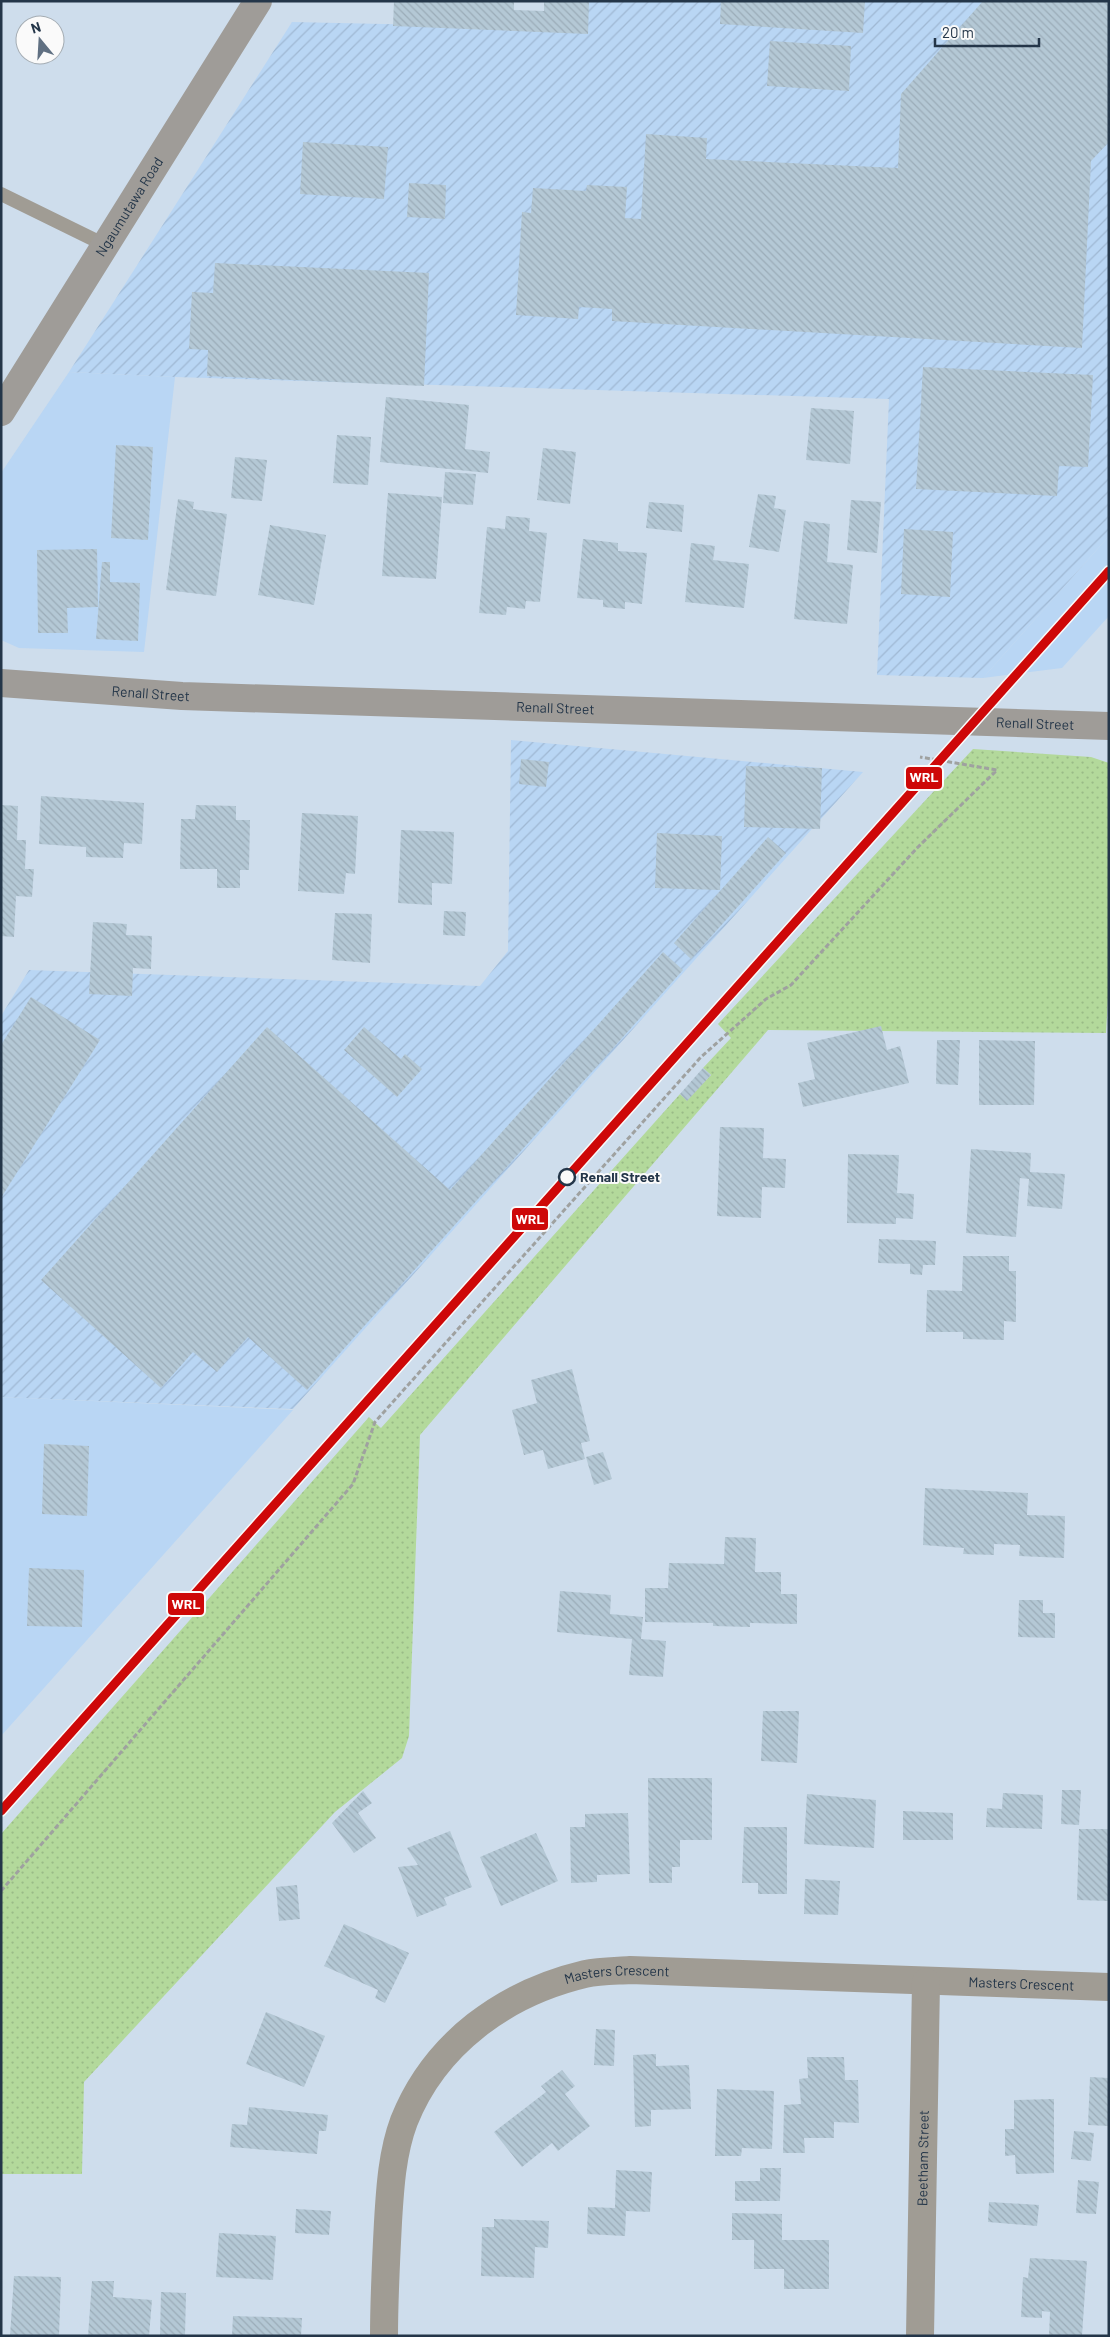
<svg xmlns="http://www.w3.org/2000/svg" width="1110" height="2337" viewBox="0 0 1110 2337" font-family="Barlow,sans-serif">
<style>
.built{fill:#b9d6f4}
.industrial{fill:url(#industrial-furrows)}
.park{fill:url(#park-dots)}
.building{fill:url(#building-back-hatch)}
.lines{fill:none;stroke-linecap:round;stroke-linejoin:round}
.path{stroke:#9fa1a0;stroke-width:3;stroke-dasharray:5 2.5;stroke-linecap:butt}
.lane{stroke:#a09c94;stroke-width:14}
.street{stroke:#a09c94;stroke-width:28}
.secondary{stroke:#9f9c98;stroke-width:28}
.rail-1-casing{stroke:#fafafa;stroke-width:12}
.rail-1{stroke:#ce0808;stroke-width:9}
.stop-dot{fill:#fafafa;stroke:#243649;stroke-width:2.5}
.labels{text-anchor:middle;stroke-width:4;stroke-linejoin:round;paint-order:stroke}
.street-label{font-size:14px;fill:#243649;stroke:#fafafa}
.stop-label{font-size:14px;font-weight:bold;fill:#243649;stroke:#fafafa;text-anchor:start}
.line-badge{stroke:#fafafa;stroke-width:2}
.badge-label{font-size:14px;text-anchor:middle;font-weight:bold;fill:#fff}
</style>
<defs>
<pattern id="industrial-furrows" width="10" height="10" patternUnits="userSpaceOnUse" patternTransform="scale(1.25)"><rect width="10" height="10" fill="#b9d6f4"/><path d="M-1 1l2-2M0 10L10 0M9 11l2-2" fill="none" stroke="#9fb8d3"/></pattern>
<pattern id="park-dots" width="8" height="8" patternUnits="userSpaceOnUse" patternTransform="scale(1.25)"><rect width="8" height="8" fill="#b3d99b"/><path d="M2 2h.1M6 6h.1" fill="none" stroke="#9abb87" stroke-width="1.8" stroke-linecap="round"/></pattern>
<pattern id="building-back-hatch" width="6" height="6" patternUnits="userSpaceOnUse" patternTransform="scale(1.25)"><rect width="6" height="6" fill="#b4c8d5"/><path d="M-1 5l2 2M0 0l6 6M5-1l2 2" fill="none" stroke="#9bacb8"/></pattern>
</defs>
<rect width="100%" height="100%" fill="#ceddec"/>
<g class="built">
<path d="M 69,372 L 175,377 L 144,652 L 19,648 L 1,640 L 1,473 Z"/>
<path d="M 1109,536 L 1109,616 L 1062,668 L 983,678 Z"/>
<path d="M 1,1397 L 293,1410 L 1,1736 Z"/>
</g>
<g class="industrial">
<path d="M 589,1 L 1109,1 L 1109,536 L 983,678 L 877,675 L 889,399 L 175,377 L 69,372 L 292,22 L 571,28 Z"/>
<path d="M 511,740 L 863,772 L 293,1409 L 1,1397 L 1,1016 L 29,970 L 480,986 L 508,951 Z"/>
</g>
<path class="park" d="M 973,749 L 1091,757 L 1109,763 L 1109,980 L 1106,1033 L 768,1030 L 420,1435 L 409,1736 L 402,1758 L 335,1812 L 84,2082 L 82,2174 L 1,2174 L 1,1834 L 369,1417 L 381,1428 L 680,1094 L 687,1100 L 711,1075 L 703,1068 L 731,1038 L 718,1024 Z"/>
<g class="building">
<path d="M 394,1 L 514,1 L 514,10 L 544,11 L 544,1 L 589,1 L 588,34 L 393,26 Z"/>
<path d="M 721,1 L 865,1 L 863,33 L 720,24 Z"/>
<path d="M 983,1 L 1109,1 L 1109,142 L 1091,161 L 1082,348 L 612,321 L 612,309 L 579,307 L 578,319 L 516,315 L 522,212 L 531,213 L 533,188 L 586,191 L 587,185 L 627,187 L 625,218 L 641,219 L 646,134 L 707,138 L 706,159 L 898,168 L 901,94 Z"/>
<path d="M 770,41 L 851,46 L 849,91 L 767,86 Z"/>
<path d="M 303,142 L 388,147 L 384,199 L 300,194 Z"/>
<path d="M 409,183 L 446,185 L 445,219 L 407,217 Z"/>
<path d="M 215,263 L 429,273 L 424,386 L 207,376 L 208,350 L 189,349 L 192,292 L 213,293 Z"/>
<path d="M 923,367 L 1093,375 L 1088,467 L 1059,466 L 1057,496 L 916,489 Z"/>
<path d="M 386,397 L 469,405 L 465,449 L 490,452 L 488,473 L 380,462 Z"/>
<path d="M 811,408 L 854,411 L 850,464 L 806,460 Z"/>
<path d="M 337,435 L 371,437 L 368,485 L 333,483 Z"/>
<path d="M 116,445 L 153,447 L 148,540 L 111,538 Z"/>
<path d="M 543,448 L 576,452 L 570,504 L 537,500 Z"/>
<path d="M 235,457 L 267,460 L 262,501 L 231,498 Z"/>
<path d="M 445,472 L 476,474 L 473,505 L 443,503 Z"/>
<path d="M 388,493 L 442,497 L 436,579 L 382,576 Z"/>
<path d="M 758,494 L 776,496 L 774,508 L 786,510 L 779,552 L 749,547 Z"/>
<path d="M 178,499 L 194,502 L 193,509 L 227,514 L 216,596 L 166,590 Z"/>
<path d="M 851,500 L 881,502 L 877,553 L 847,550 Z"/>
<path d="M 649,502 L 684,505 L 682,532 L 646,528 Z"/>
<path d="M 506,516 L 530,518 L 529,531 L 547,533 L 540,602 L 526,601 L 525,609 L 507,607 L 506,615 L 479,613 L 487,527 L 505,529 Z"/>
<path d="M 804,521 L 830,524 L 827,562 L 853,565 L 847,624 L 794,619 Z"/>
<path d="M 270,525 L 326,535 L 314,605 L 258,595 Z"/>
<path d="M 904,529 L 953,532 L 950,597 L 901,594 Z"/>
<path d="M 583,539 L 618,543 L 618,551 L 647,553 L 642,604 L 625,602 L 625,609 L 603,607 L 603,600 L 577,598 Z"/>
<path d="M 691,543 L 715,546 L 713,560 L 749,564 L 744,608 L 685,602 Z"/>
<path d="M 97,549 L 98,607 L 67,608 L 68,633 L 38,633 L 37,550 Z"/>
<path d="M 102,562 L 110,562 L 110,582 L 140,583 L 138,641 L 96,639 Z"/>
<path d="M 521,759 L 549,762 L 546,787 L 519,784 Z"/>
<path d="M 746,766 L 822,768 L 820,829 L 744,827 Z"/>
<path d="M 41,796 L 144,803 L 142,844 L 124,843 L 123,858 L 86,857 L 86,847 L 39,844 Z"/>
<path d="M 1,805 L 18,806 L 17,840 L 26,840 L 25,869 L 34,869 L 32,897 L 16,896 L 14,937 L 1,936 Z"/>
<path d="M 196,805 L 236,806 L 236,820 L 250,820 L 249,870 L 240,870 L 240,888 L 217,888 L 217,869 L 180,869 L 181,819 L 195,819 Z"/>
<path d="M 302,813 L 358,816 L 355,874 L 346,873 L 344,894 L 298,891 Z"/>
<path d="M 401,830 L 454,832 L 452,884 L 432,883 L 432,905 L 398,903 Z"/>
<path d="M 657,833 L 722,836 L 720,890 L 655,888 Z"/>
<path d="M 768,837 L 786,853 L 691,959 L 674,943 Z"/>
<path d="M 444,911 L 466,912 L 465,936 L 443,935 Z"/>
<path d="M 335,913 L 372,914 L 370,963 L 332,960 Z"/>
<path d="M 93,922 L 127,924 L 126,935 L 152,936 L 151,969 L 133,968 L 132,996 L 89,994 Z"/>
<path d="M 663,952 L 683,970 L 307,1390 L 248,1337 L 217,1372 L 193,1352 L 161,1388 L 41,1280 L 267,1027 L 450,1190 Z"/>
<path d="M 31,997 L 100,1040 L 1,1198 L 1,1045 Z"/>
<path d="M 881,1026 L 887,1050 L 900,1046 L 909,1083 L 803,1107 L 798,1083 L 815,1079 L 807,1043 Z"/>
<path d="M 364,1027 L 401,1059 L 405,1054 L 422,1069 L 397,1097 L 344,1050 Z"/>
<path d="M 937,1040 L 960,1040 L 958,1085 L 936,1084 Z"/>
<path d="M 979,1040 L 1035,1041 L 1034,1105 L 979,1105 Z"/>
<path d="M 703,1068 L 711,1075 L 687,1101 L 680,1094 Z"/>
<path d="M 720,1127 L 764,1128 L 763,1158 L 786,1159 L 785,1188 L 762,1187 L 761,1218 L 717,1216 Z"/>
<path d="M 971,1149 L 1031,1153 L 1030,1172 L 1065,1174 L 1062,1209 L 1027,1206 L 1029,1179 L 1020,1178 L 1016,1237 L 966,1233 Z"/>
<path d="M 848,1154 L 899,1155 L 897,1193 L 914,1194 L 913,1219 L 896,1218 L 896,1224 L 847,1223 Z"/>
<path d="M 879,1239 L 936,1241 L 935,1265 L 923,1265 L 922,1275 L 910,1274 L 910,1264 L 878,1263 Z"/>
<path d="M 963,1256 L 1009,1256 L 1009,1271 L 1016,1271 L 1016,1322 L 1004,1321 L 1004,1340 L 963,1339 L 963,1332 L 926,1332 L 927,1290 L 962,1291 Z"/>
<path d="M 572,1369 L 590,1441 L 581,1443 L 585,1459 L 548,1469 L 543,1450 L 524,1455 L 512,1410 L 537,1403 L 531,1380 Z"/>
<path d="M 44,1444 L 89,1446 L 87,1516 L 42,1514 Z"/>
<path d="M 603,1452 L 612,1479 L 594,1485 L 586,1457 Z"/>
<path d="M 925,1488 L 1028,1493 L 1027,1515 L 1065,1516 L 1064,1558 L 1019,1556 L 1020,1545 L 994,1544 L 994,1555 L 963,1554 L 964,1548 L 923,1545 Z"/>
<path d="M 725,1537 L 756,1538 L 755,1572 L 781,1572 L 781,1594 L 797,1594 L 797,1624 L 750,1623 L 750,1627 L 713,1626 L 713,1623 L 645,1622 L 645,1588 L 668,1588 L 669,1563 L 724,1564 Z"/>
<path d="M 29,1568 L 84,1570 L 82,1627 L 27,1626 Z"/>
<path d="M 560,1591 L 611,1595 L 610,1614 L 643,1617 L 641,1639 L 666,1641 L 663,1677 L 629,1675 L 632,1639 L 557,1632 Z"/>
<path d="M 1019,1600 L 1043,1600 L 1043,1613 L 1055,1613 L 1055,1638 L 1018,1637 Z"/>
<path d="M 763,1711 L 799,1711 L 797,1763 L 761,1761 Z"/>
<path d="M 648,1778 L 712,1778 L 712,1840 L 680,1840 L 680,1867 L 672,1867 L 672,1883 L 649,1883 Z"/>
<path d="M 1062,1790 L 1081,1790 L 1079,1825 L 1061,1824 Z"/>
<path d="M 363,1791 L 372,1803 L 358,1813 L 376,1838 L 354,1853 L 332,1823 Z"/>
<path d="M 1003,1793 L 1043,1795 L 1042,1829 L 986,1827 L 987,1808 L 1002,1809 Z"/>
<path d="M 807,1794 L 876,1800 L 874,1848 L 804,1844 Z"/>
<path d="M 903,1811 L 953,1813 L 953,1840 L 903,1840 Z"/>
<path d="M 628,1813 L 630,1874 L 597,1875 L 597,1882 L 571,1883 L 570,1827 L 585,1827 L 585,1814 Z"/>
<path d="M 744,1827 L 787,1827 L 787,1894 L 758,1894 L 758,1883 L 742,1883 Z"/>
<path d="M 1079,1829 L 1109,1829 L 1109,1901 L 1077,1900 Z"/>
<path d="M 450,1831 L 472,1887 L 444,1898 L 447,1905 L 417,1917 L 398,1867 L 418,1865 L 407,1848 Z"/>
<path d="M 536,1833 L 558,1881 L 501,1906 L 480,1857 Z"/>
<path d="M 805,1879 L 840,1881 L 838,1915 L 804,1914 Z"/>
<path d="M 297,1885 L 300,1919 L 279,1921 L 276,1887 Z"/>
<path d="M 344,1924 L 409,1953 L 385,2003 L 375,1998 L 378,1990 L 324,1966 Z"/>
<path d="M 266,2012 L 325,2036 L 304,2087 L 246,2064 Z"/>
<path d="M 596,2029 L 615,2030 L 614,2066 L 594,2065 Z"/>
<path d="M 656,2054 L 656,2066 L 689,2065 L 691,2109 L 651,2110 L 651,2126 L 635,2127 L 633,2055 Z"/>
<path d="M 807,2057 L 844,2057 L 845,2080 L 858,2080 L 859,2123 L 834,2122 L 834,2138 L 804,2138 L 805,2153 L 783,2153 L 784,2105 L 801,2104 L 799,2079 L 808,2078 Z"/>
<path d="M 562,2070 L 575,2086 L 565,2094 L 590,2126 L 558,2151 L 552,2143 L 522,2167 L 494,2132 L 546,2092 L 541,2086 Z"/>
<path d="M 1090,2077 L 1109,2078 L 1109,2126 L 1088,2125 Z"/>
<path d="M 717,2089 L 774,2091 L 772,2149 L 742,2148 L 741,2156 L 715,2156 Z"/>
<path d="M 1054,2099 L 1054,2173 L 1016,2174 L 1015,2155 L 1005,2156 L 1005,2129 L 1014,2129 L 1014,2100 Z"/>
<path d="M 249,2107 L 328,2115 L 326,2131 L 319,2131 L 317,2154 L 230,2147 L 232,2124 L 247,2125 Z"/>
<path d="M 1074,2131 L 1094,2133 L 1091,2161 L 1071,2159 Z"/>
<path d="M 760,2168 L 781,2168 L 780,2201 L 735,2201 L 735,2181 L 760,2181 Z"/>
<path d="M 616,2170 L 652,2172 L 650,2212 L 626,2211 L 625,2236 L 587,2234 L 588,2207 L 615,2208 Z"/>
<path d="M 1078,2180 L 1099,2182 L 1096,2214 L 1076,2213 Z"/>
<path d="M 989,2202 L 1039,2205 L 1037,2226 L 988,2222 Z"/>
<path d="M 296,2209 L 331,2211 L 329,2235 L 295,2233 Z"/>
<path d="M 732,2213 L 782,2214 L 782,2240 L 829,2240 L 829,2289 L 784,2289 L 784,2269 L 754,2269 L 754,2240 L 732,2240 Z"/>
<path d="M 494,2219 L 549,2221 L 548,2248 L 535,2247 L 534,2278 L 481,2276 L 482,2227 L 494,2227 Z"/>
<path d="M 219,2233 L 276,2236 L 273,2280 L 216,2277 Z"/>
<path d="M 1030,2258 L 1087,2261 L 1082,2336 L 1049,2336 L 1050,2312 L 1042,2311 L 1042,2318 L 1021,2317 L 1023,2277 L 1028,2278 Z"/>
<path d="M 14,2276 L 61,2277 L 59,2336 L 10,2336 Z"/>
<path d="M 92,2281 L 114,2281 L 113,2297 L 152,2300 L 149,2336 L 88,2336 Z"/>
<path d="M 161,2292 L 186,2293 L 185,2336 L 160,2336 Z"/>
<path d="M 233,2316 L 302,2318 L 301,2336 L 232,2336 Z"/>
</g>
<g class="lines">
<path class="path" d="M 1,1891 L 353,1484 L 375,1422 L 701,1057 L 766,999 L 791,985 L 917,848 L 997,770 L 920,757"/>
<path class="lane" d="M 1,194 L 105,245"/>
<g class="street">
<path id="s1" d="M 384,2336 C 384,2298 386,2260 388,2222 C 390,2189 392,2153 404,2121 C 435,2043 505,1993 585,1974 C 599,1971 615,1971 630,1970 L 1109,1987"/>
<path id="s2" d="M 920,2336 L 926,1982"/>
</g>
<g class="secondary">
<path id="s3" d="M 1,412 L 258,1"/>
<path id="s4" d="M 1,683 L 182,696 L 1109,726"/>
</g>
<g class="rail-1-casing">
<path id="rail-1" d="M 1,1811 L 1109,571"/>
</g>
<use href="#rail-1" class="rail-1"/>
</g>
<circle class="stop-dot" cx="567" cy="1177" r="8"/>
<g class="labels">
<g class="street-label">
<text dy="5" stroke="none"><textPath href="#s3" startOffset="242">Ngaumutawa Road</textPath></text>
<text dy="5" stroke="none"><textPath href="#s4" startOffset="150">Renall Street</textPath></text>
<text dy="5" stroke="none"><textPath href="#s4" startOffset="555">Renall Street</textPath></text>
<text dy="5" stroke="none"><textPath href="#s4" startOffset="1035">Renall Street</textPath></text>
<text dy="5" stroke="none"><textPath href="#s1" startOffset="491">Masters Crescent</textPath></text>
<text dy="5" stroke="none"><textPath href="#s1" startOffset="896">Masters Crescent</textPath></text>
<text dy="5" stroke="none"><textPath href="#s2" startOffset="178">Beetham Street</textPath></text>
</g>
<g class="stop-label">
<text x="580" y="1182">Renall Street</text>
</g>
</g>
<g class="line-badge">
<rect x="905" y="766" width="38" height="24" rx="5" fill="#ce0808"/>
<rect x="511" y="1207" width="38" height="24" rx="5" fill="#ce0808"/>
<rect x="167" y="1592" width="38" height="24" rx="5" fill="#ce0808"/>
</g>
<g class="badge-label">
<text x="924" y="782">WRL</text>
<text x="530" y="1224">WRL</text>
<text x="186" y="1609">WRL</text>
</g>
<rect width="1110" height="2337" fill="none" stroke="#243649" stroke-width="5"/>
<g transform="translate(40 40) rotate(342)"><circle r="24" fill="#fafafa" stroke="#a4acb3"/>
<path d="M0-4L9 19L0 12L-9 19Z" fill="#607082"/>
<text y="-8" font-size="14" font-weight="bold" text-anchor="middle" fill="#243649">N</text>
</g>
<path d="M935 38v8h104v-8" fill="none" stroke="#243649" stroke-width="2.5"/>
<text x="942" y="38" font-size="15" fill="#243649" stroke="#fafafa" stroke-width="4" paint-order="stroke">20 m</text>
</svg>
